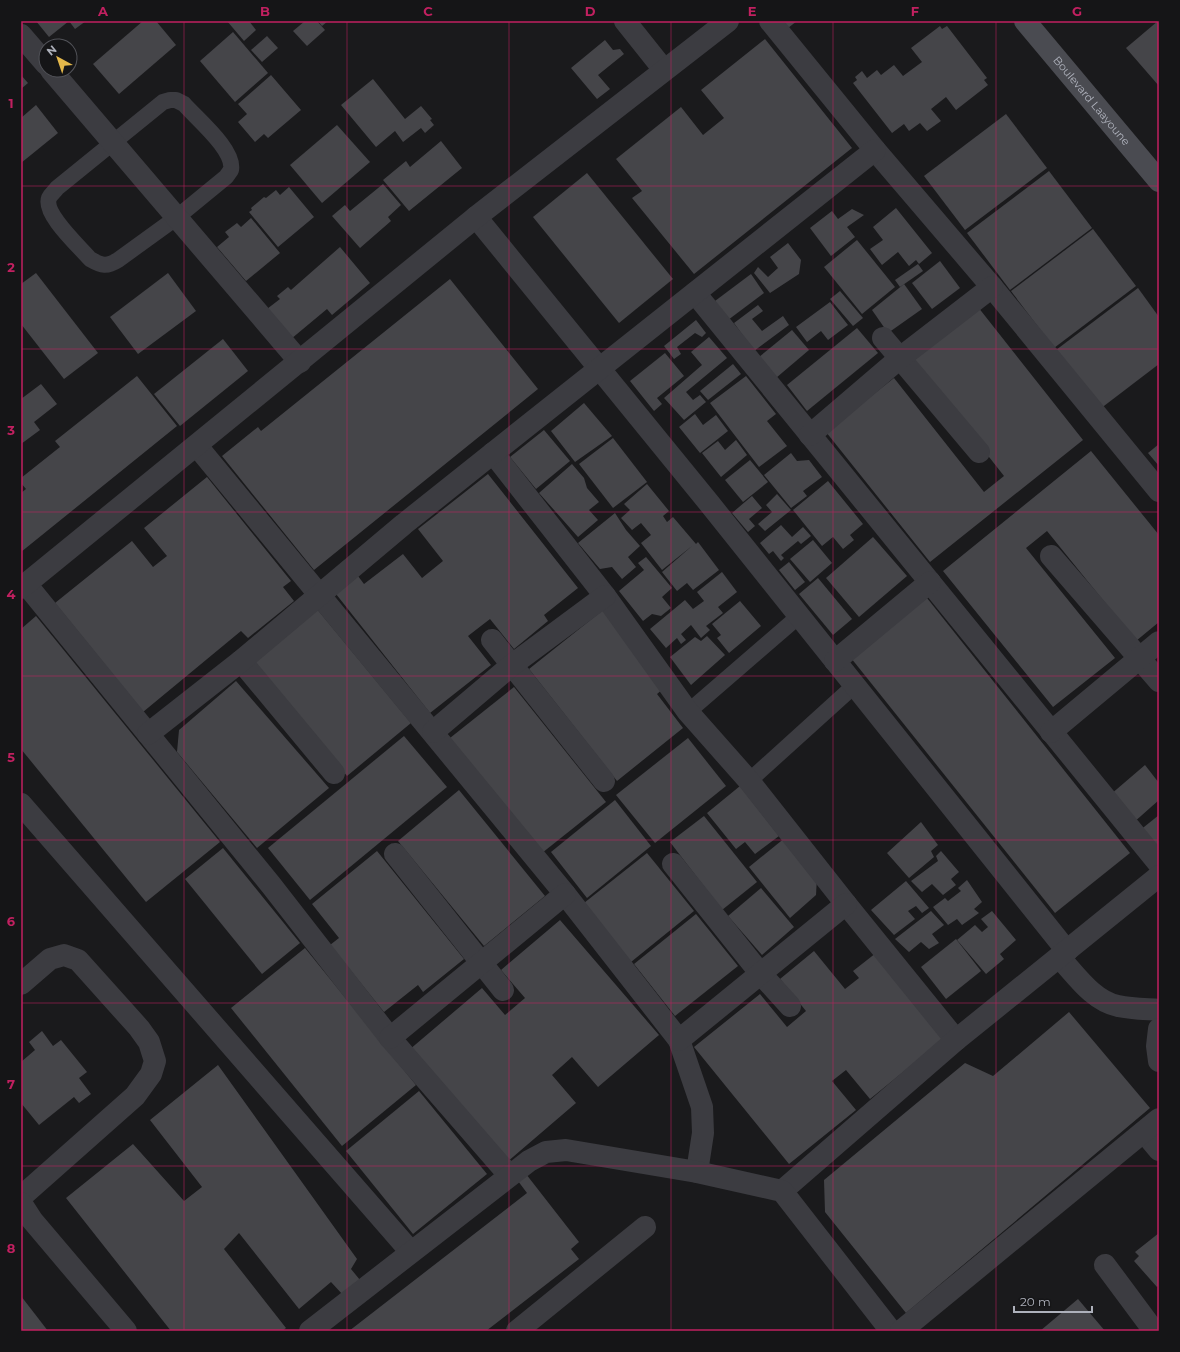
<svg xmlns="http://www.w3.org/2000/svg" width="1180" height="1352" viewBox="0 0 1180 1352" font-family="Montserrat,sans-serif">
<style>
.building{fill:#454549}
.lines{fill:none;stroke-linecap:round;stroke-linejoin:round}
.lane{stroke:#3c3c41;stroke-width:16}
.street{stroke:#3c3c41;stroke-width:22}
.secondary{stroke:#4a4b51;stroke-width:22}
.grid{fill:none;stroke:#c12060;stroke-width:1;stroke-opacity:0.55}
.labels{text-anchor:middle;stroke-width:3.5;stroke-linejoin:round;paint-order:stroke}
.street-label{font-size:11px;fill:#aeb1bb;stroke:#151517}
.neatline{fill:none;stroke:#c12060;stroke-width:1.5}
.grid-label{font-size:13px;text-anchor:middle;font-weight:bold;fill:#c12060}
</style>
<rect width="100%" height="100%" fill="#1a1a1c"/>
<g class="building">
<path d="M 36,21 L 69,21 L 49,37 Z"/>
<path d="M 69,21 L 86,21 L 75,29 Z"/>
<path d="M 143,21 L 156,21 L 176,45 L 119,94 L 93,64 Z"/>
<path d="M 227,21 L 249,21 L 256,30 L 244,41 Z"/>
<path d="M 305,21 L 317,21 L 325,30 L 307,46 L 293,31 Z"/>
<path d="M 318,21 L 328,21 L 322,26 Z"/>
<path d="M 783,21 L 797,21 L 788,28 Z"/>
<path d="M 1158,21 L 1159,21 L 1159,86 L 1126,48 Z"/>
<path d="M 940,26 L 942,29 L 947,26 L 987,78 L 984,80 L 988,85 L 956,110 L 946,97 L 931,109 L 941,121 L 927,131 L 920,123 L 909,131 L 904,124 L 892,133 L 853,83 L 857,80 L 855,77 L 862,71 L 867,78 L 877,70 L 881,75 L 894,65 L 903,76 L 922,62 L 911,48 Z"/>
<path d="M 233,32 L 268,73 L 235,102 L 200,61 Z"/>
<path d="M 267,36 L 278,48 L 262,62 L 251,50 Z"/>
<path d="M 765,39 L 852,148 L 694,274 L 632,198 L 642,191 L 616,159 L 681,107 L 703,135 L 724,118 L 701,90 Z"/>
<path d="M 605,40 L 613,50 L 620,49 L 624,54 L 598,75 L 610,89 L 597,99 L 571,68 Z"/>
<path d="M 21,75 L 28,83 L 21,89 Z"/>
<path d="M 271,75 L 301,110 L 268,138 L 264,134 L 255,142 L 238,122 L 247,114 L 238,104 Z"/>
<path d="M 373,79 L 405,119 L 421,106 L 432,119 L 430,120 L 434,125 L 425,133 L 421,128 L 403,142 L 395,131 L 376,147 L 341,105 Z"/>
<path d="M 36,105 L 58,133 L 21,163 L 21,118 Z"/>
<path d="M 1006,114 L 1047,168 L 965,230 L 924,176 Z"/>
<path d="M 337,125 L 370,162 L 322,203 L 290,165 Z"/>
<path d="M 441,141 L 462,168 L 409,211 L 383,180 L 406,161 L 410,167 Z"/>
<path d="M 1049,171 L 1092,228 L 1010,290 L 967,233 Z"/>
<path d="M 587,173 L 673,279 L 619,323 L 533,217 Z"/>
<path d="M 383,184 L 401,205 L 388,217 L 391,221 L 360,248 L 332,216 L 345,205 L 350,211 Z"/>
<path d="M 289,187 L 314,217 L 278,247 L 249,212 L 252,210 L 251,208 L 264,197 L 266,198 L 276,190 L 280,195 Z"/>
<path d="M 896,208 L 932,253 L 919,264 L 916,260 L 909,266 L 898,252 L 882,265 L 870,249 L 883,240 L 873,227 Z"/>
<path d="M 852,209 L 864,215 L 847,227 L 855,237 L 831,256 L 810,228 L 832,211 L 838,219 Z"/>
<path d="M 251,218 L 280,253 L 246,281 L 217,247 L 229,237 L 225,232 L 237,223 L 241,227 Z"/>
<path d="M 1093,229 L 1136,286 L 1054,348 L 1011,291 Z"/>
<path d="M 857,240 L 895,287 L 862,314 L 824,267 Z"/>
<path d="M 788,243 L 801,260 L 799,274 L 770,293 L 754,273 L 758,267 L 768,277 L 778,268 L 770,257 Z"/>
<path d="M 340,247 L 370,283 L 332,315 L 327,309 L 291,339 L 267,309 L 280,299 L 277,296 L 288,287 L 291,290 Z"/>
<path d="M 940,261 L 960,288 L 932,309 L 912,283 Z"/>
<path d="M 918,264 L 923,271 L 900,287 L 895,280 Z"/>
<path d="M 36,273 L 98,353 L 64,379 L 21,324 L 21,284 Z"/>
<path d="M 168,273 L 196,311 L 138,354 L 110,317 Z"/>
<path d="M 751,274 L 764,293 L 728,320 L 715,301 Z"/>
<path d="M 450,279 L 538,389 L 314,570 L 222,456 L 258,427 L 261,431 Z"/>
<path d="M 904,284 L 922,309 L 888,333 L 872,310 Z"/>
<path d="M 1138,288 L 1159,317 L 1159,364 L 1100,409 L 1056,350 Z"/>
<path d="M 840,291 L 863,318 L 853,326 L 830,299 Z"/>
<path d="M 830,302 L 848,325 L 828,340 L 821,331 L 807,342 L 796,327 Z"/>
<path d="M 758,305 L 763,311 L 752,319 L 762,331 L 783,316 L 789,325 L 754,351 L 734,323 Z"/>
<path d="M 978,307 L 1083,440 L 930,562 L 826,432 L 894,378 L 984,492 L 1004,476 L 912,359 Z"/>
<path d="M 696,320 L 706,333 L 702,337 L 695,333 L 677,347 L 681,354 L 674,359 L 664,346 Z"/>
<path d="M 857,328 L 878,353 L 807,411 L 787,385 Z"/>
<path d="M 792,330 L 809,350 L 776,378 L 759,357 Z"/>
<path d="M 709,337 L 727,358 L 686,392 L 693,400 L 700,395 L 706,402 L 684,420 L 664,398 L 702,365 L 691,352 Z"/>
<path d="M 223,339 L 248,371 L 180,426 L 154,394 Z"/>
<path d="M 665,353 L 684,376 L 657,398 L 662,404 L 654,411 L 630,381 Z"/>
<path d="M 733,364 L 741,374 L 708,400 L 700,391 Z"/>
<path d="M 137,376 L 177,426 L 21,552 L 21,493 L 26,489 L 21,483 L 21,478 L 60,447 L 55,441 Z"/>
<path d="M 746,376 L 776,414 L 767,421 L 787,446 L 759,467 L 710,403 Z"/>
<path d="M 41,384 L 57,404 L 34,422 L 40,430 L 21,444 L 21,399 Z"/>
<path d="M 584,403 L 612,436 L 575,462 L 551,431 Z"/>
<path d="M 695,414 L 703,425 L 716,415 L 728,431 L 700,453 L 679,427 Z"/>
<path d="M 544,430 L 570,461 L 536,489 L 510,457 Z"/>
<path d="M 613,438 L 647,482 L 613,508 L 579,464 Z"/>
<path d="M 736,440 L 747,455 L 721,477 L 702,453 L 718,441 L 725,450 Z"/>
<path d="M 1159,444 L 1159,466 L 1148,453 Z"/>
<path d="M 1091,451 L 1159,535 L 1159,622 L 1136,641 L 1047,531 L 1026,548 L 1115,658 L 1053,707 L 943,571 Z"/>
<path d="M 791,453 L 797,461 L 809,460 L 822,477 L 803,491 L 807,496 L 791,508 L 764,475 Z"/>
<path d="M 750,460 L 768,482 L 743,502 L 725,480 Z"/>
<path d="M 572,464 L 584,478 L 587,488 L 599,502 L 589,510 L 598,520 L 578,537 L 539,493 Z"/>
<path d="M 488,474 L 578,588 L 544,615 L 548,621 L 514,649 L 490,619 L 468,636 L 491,665 L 430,713 L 336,594 L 358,576 L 364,584 L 403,554 L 422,578 L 443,561 L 418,529 Z"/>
<path d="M 207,477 L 291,581 L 283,587 L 294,601 L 248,638 L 241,631 L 143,712 L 55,603 L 132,541 L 153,567 L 167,556 L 144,528 Z"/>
<path d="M 828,481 L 863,524 L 850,535 L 854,540 L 843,549 L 833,537 L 822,546 L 793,510 Z"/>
<path d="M 647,484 L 669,511 L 663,516 L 667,522 L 673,517 L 696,544 L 698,542 L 719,570 L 693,590 L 687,583 L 677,591 L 662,572 L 692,546 L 662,570 L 641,543 L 651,535 L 641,523 L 632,530 L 621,518 L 630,510 L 624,504 Z"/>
<path d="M 777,494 L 791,510 L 765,531 L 758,524 L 772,512 L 766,505 Z"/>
<path d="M 752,496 L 762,508 L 749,519 L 755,526 L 748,532 L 732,513 Z"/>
<path d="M 615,513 L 626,530 L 640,546 L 628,557 L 636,567 L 622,579 L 612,567 L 600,569 L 578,543 Z"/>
<path d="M 781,525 L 792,537 L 803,527 L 811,536 L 801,544 L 798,541 L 781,555 L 784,558 L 781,561 L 773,551 L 769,554 L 760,543 Z"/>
<path d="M 873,537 L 907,576 L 859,617 L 826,578 Z"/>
<path d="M 813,540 L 832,563 L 810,582 L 790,559 Z"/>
<path d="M 646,557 L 672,588 L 662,597 L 671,608 L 661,616 L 652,614 L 643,621 L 619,591 L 644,570 L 638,563 Z"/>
<path d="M 789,562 L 805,582 L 795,590 L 779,570 Z"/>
<path d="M 722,572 L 737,592 L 718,607 L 723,613 L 706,626 L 710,630 L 701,638 L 691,625 L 681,634 L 686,640 L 681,644 L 677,638 L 666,648 L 650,629 L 685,600 L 693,609 L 704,601 L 697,592 Z"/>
<path d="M 818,578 L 852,619 L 833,635 L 799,594 Z"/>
<path d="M 927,598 L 1130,853 L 1055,913 L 851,658 Z"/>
<path d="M 740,601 L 761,626 L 729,653 L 717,638 L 721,635 L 712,624 Z"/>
<path d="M 317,609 L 411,723 L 347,776 L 253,662 Z"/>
<path d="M 603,610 L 664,688 L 657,694 L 683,728 L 617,781 L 529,669 Z"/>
<path d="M 36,616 L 220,842 L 146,902 L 21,749 L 21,629 Z"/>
<path d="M 707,636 L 725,655 L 691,685 L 670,657 L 695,637 L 701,641 Z"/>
<path d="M 236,681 L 329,788 L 257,848 L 177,752 L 179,730 Z"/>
<path d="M 514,687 L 606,802 L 542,853 L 450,738 Z"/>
<path d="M 404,736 L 447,787 L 310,900 L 268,848 Z"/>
<path d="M 688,738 L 726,786 L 655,843 L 616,795 Z"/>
<path d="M 1145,765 L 1159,783 L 1159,800 L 1133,823 L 1110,795 Z"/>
<path d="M 740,786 L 779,836 L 755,854 L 745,842 L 736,849 L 707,813 Z"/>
<path d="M 459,790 L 545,896 L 484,946 L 398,841 Z"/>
<path d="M 615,800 L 651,846 L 587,898 L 551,852 Z"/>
<path d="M 1159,815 L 1159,852 L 1139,831 Z"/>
<path d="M 704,816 L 757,882 L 722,910 L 670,842 Z"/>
<path d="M 921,822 L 938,845 L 931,851 L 934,857 L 909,878 L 887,853 Z"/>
<path d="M 786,837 L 817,877 L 816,895 L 790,918 L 749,867 Z"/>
<path d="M 223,848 L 300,943 L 262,974 L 185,879 Z"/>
<path d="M 377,851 L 464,959 L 423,992 L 418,985 L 384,1012 L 330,945 L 339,938 L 312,904 Z"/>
<path d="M 941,851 L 959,872 L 951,879 L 956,885 L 943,895 L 932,884 L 922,892 L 911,881 L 938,861 L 936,856 Z"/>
<path d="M 647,853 L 694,911 L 631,962 L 584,903 Z"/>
<path d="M 967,880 L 982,902 L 974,909 L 979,913 L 962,925 L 957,919 L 948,925 L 933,907 L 945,898 L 948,901 L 961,891 L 958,888 Z"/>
<path d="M 906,881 L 929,908 L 922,913 L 916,906 L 908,911 L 915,919 L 894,935 L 871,910 Z"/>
<path d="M 761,888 L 794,927 L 762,955 L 728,916 Z"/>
<path d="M 931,911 L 944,925 L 932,934 L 939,943 L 929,949 L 921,942 L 909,952 L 895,939 Z"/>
<path d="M 992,911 L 1016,940 L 1000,954 L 1004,959 L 986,974 L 957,940 L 975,925 L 982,932 L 988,927 L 981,919 Z"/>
<path d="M 696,914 L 738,966 L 675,1016 L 634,964 Z"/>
<path d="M 560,920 L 659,1035 L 598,1087 L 572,1057 L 552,1075 L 576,1103 L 506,1163 L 409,1050 L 482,988 L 505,1015 L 525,998 L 501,970 Z"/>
<path d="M 956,939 L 981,971 L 946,999 L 921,967 Z"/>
<path d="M 305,948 L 416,1085 L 342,1146 L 231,1008 Z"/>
<path d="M 814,951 L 845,989 L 859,978 L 853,971 L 876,953 L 945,1038 L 870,1099 L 846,1070 L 832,1081 L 856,1110 L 789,1164 L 694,1047 L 760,994 L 787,1027 L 806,1011 L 780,979 Z"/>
<path d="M 1069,1012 L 1150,1108 L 906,1313 L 825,1212 L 824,1180 L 965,1063 L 993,1076 Z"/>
<path d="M 42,1031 L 53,1046 L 61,1040 L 87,1072 L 79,1078 L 91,1094 L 79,1103 L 74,1097 L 39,1125 L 21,1103 L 21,1062 L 35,1050 L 29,1042 Z"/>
<path d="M 218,1065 L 357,1259 L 351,1269 L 360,1280 L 343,1295 L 331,1282 L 299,1309 L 239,1233 L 224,1249 L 286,1328 L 282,1331 L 171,1331 L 66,1198 L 133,1144 L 184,1201 L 202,1187 L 150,1120 Z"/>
<path d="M 419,1091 L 487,1174 L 413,1234 L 346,1151 Z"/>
<path d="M 526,1174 L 579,1242 L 571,1249 L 579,1259 L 486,1331 L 349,1331 L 527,1193 L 518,1181 Z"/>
<path d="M 1159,1233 L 1159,1285 L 1157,1287 L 1134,1261 L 1139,1256 L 1135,1252 Z"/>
<path d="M 21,1296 L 48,1331 L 21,1331 Z"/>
<path d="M 1078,1299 L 1105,1331 L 1040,1331 Z"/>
</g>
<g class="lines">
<g class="lane">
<path d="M 170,100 L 176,100 L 184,104 C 197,119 235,150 231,170 L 226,177 L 176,218 L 118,260 C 107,267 102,266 90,259 C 80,247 43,214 49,198 C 51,194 55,191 57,188 L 163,102 Z"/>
<path d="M 688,712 L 799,616"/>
<path d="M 749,781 L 855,685"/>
</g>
<g class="street">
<path d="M 625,21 L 664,70"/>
<path d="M 770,21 L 875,150 L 992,287 L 1159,491"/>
<path d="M 21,35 L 46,64"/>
<path d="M 51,70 L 300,362"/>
<path d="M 476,217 L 709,503 L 1067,951"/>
<path d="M 695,293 L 1159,864"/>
<path d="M 883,338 L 979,452"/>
<path d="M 810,435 L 900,358 L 992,287"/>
<path d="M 197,446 L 565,894 L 679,1040 L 702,1107 L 703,1133 L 697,1172"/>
<path d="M 493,453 L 605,596 L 688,712 L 749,781 L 846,904 L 956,1040"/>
<path d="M 1051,556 L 1159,681"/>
<path d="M 26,584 L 271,885 L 390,1038 L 509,1175"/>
<path d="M 21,588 L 476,217 L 728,21"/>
<path d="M 492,640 L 604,781"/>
<path d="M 241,661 L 334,773"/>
<path d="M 835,661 L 930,582"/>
<path d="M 433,732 L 512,665 L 605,596"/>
<path d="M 1051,732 L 1159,642"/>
<path d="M 148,734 L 241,661 L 404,524 L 493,453 L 875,150"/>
<path d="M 21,804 L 411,1252"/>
<path d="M 395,854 L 503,990"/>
<path d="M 673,864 L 760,973 L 790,1006"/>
<path d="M 1059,957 C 1076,975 1093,1001 1118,1006 C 1132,1009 1146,1009 1159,1010"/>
<path d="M 21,984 L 50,959 L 64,955 L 78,960 L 139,1028 L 149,1042 L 155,1061 L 151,1074 L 135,1096 L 21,1197"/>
<path d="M 1159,1029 L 1157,1046 L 1159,1061"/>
<path d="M 390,1038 L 565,894"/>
<path d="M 679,1040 L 846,904"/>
<path d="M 1144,1132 L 1159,1150"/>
<path d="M 782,1191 L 956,1040 L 1159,876"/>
<path d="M 21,1203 L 32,1220 L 126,1331"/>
<path d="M 1105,1265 L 1154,1331"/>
<path d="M 310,1331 L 529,1161 L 546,1152 L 566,1150 L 697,1172 L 782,1191 L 891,1331"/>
<path d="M 517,1331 L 645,1227"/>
<path d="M 901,1331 L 1159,1119"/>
</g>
<path class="secondary" id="s1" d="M 1025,21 L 1159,181"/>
</g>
<path class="grid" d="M 184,21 L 184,1331M 347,21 L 347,1331M 509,21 L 509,1331M 671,21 L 671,1331M 833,21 L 833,1331M 996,21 L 996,1331M 21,186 L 1159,186M 21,349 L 1159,349M 21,512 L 1159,512M 21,676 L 1159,676M 21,840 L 1159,840M 21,1003 L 1159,1003M 21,1166 L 1159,1166"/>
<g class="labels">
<g class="street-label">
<text dy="4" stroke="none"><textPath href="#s1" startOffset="104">Boulevard Laayoune</textPath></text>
</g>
</g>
<rect width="1180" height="1352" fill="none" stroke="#151517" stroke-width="44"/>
<g transform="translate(58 58) rotate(320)"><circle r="19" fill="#151517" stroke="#525359"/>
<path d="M0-3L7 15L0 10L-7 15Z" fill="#e4b84b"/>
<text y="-6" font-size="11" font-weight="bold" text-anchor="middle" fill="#aeb1bb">N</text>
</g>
<path d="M1014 1306v6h78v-6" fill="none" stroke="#aeb1bb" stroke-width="2"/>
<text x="1020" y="1306" font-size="12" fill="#aeb1bb" stroke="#151517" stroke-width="3" paint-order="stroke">20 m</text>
<rect x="22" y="22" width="1136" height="1308" class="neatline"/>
<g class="grid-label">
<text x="103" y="16">A</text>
<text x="265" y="16">B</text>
<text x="428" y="16">C</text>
<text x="590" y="16">D</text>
<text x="752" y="16">E</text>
<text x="915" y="16">F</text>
<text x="1077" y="16">G</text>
<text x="11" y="108">1</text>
<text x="11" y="272">2</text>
<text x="11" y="435">3</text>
<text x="11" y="599">4</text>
<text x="11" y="762">5</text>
<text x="11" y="926">6</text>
<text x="11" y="1089">7</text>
<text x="11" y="1253">8</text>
</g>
</svg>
